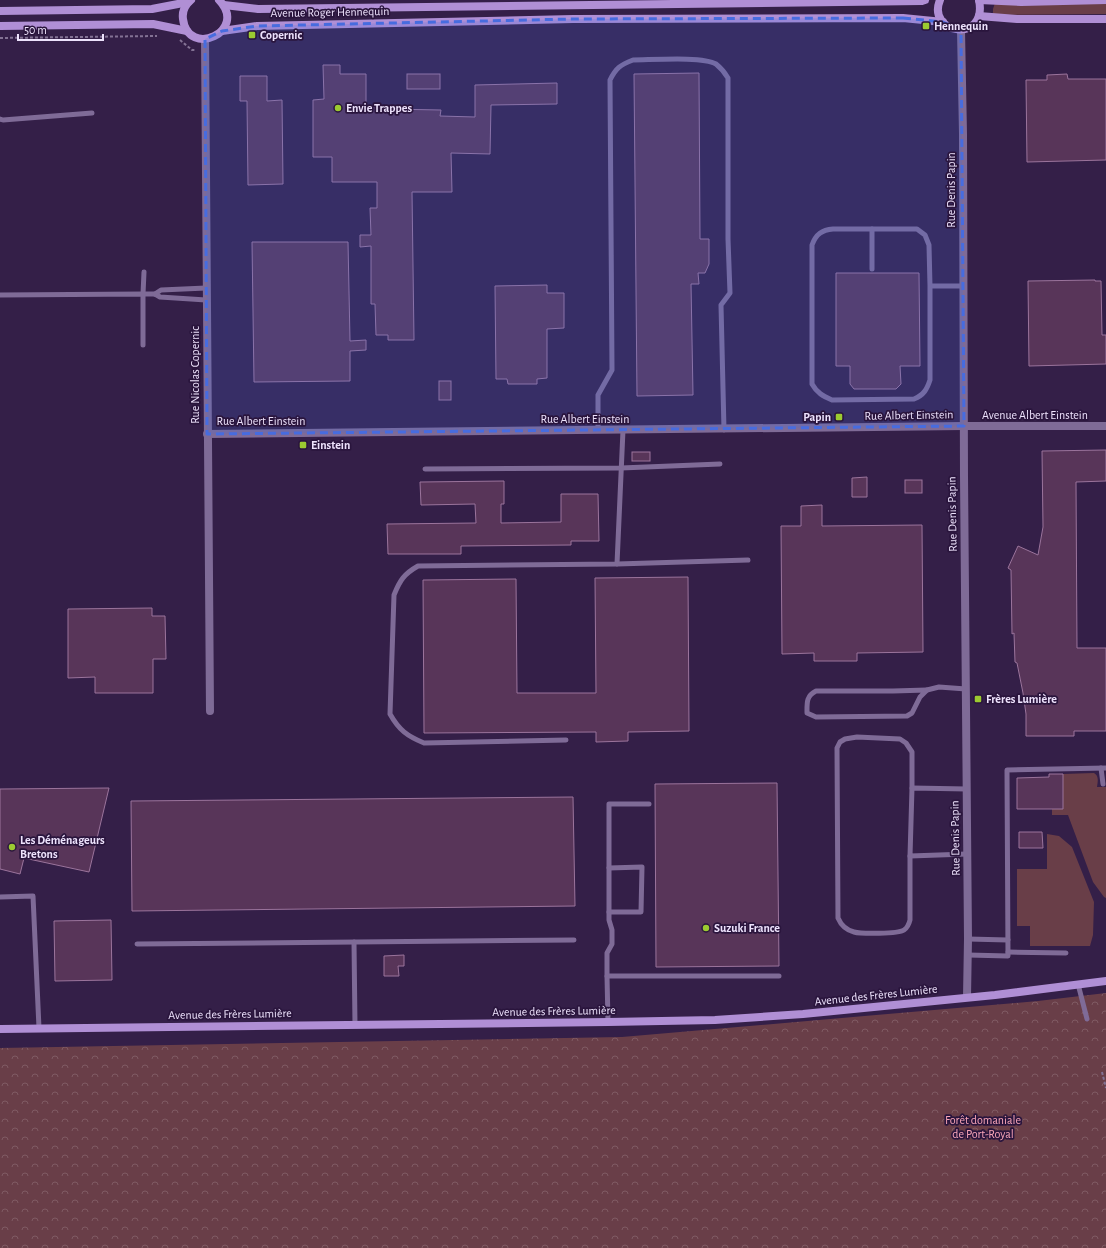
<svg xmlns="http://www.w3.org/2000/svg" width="1106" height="1248" viewBox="0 0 1106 1248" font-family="'Alegreya Sans',sans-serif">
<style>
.green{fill:#693e48}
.forest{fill:url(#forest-crowns)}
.building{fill:#583559;stroke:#9b749c}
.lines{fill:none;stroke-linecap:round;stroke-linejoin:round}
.path{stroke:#837294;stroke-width:2;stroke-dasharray:3 2;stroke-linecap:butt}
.lane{stroke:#7f6b97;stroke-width:5}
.street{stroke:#7f6b97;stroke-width:8}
.secondary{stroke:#b08fd5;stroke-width:8}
.marked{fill:#476cdf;fill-opacity:0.2;stroke:#476cdf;stroke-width:3;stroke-dasharray:8 5;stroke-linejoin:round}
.poi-dot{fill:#9cca31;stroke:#2a153d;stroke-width:1.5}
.labels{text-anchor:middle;stroke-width:3.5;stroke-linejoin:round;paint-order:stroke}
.street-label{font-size:12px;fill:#ede2fc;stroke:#2a153d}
.poi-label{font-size:12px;font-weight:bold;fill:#ede2fc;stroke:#2a153d;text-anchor:start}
.park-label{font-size:12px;fill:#f9a6b8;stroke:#2a153d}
</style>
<defs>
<pattern id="forest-crowns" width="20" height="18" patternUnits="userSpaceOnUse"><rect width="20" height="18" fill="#693e48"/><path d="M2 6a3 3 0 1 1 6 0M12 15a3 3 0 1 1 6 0" fill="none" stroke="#7f5a63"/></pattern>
</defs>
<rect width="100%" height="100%" fill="#341f48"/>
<g class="green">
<path d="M 995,3 L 1106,3 L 1106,14 L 993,15 L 993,9 Z"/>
<path d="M 1094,773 C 1099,776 1098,781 1097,787 L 1106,787 L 1106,898 L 1104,897 L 1093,882 L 1068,815 L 1052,815 L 1052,809 L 1063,809 L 1063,774 Z"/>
<path d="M 1047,834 L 1059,836 L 1072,847 L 1094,902 L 1093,935 L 1090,946 L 1030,946 L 1030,926 L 1017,926 L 1017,869 L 1047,869 Z"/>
</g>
<path class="forest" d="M 1106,993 L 1106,1248 L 0,1248 L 0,1048 L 622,1037 L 1038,1001 Z"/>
<g class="building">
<path d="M 323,65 L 340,65 L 340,74 L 366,74 L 366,107 L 387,109 L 441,110 L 440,116 L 475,117 L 475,85 L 557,83 L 557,104 L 491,105 L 490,154 L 451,153 L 452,192 L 412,192 L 414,340 L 388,340 L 388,335 L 376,335 L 375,304 L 371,304 L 371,246 L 360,247 L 360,235 L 371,235 L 370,208 L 377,208 L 377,182 L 332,182 L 332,157 L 313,157 L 313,100 L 324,99 Z"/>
<path d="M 699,73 L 700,239 L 709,239 L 709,264 L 705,273 L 698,273 L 699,284 L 691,284 L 693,395 L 637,396 L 634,74 Z"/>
<rect x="407" y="74" width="33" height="15"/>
<path d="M 1067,74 L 1068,79 L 1106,79 L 1106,160 L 1027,162 L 1026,80 L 1047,80 L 1047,75 Z"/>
<path d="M 240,76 L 267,76 L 267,101 L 282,100 L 283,184 L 248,185 L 247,101 L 240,101 Z"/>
<path d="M 252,242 L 348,242 L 350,341 L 366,340 L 366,350 L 350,351 L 350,381 L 254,382 Z"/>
<path d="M 836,273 L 919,273 L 920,366 L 900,366 L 901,384 L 896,389 L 854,389 L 850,384 L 850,366 L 836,366 Z"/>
<path d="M 1095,280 L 1095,281 L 1101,281 L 1102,335 L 1106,335 L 1106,364 L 1029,366 L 1028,281 Z"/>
<path d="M 547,285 L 547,293 L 564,293 L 564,328 L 547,329 L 547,378 L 537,379 L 537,384 L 508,384 L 507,379 L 496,379 L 495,286 Z"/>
<rect x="439" y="381" width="12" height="19"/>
<path d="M 1106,450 L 1106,481 L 1076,482 L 1077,648 L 1106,648 L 1106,731 L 1074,731 L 1074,736 L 1026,736 L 1026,714 L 1023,693 L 1017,663 L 1015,662 L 1014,633 L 1012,634 L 1011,570 L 1008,568 L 1018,546 L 1038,555 L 1043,527 L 1042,451 Z"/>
<rect x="632" y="452" width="18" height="9"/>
<path d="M 867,477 L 867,497 L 852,497 L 852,478 Z"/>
<rect x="905" y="480" width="17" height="13"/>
<path d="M 504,481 L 504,504 L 501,504 L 501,523 L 561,522 L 561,494 L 598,494 L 599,541 L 571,541 L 571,545 L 461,546 L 461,554 L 388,554 L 387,524 L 476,523 L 475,504 L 421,505 L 420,482 Z"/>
<path d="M 822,505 L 822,526 L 922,525 L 923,652 L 857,653 L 857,661 L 814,661 L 814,653 L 782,654 L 781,526 L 801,526 L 801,506 Z"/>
<path d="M 688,577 L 689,731 L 628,732 L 628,741 L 596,742 L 596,732 L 424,733 L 423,580 L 516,579 L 517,693 L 596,693 L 595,578 Z"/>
<path d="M 152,608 L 152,616 L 165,616 L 166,659 L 153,659 L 153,693 L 95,693 L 95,677 L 68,678 L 68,609 Z"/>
<path d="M 1049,774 L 1063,774 L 1063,809 L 1017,809 L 1017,778 L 1049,777 Z"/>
<path d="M 777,783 L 779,966 L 656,967 L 655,784 Z"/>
<path d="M 109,788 L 89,872 L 24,858 L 20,874 L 0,869 L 0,789 Z"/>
<path d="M 573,797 L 575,906 L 132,911 L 131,801 Z"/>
<path d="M 1019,832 L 1042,832 L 1043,848 L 1019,848 Z"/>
<path d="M 111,920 L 112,980 L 55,981 L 54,921 Z"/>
<path d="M 404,955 L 404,966 L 398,966 L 399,976 L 384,976 L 384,956 Z"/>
</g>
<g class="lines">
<g class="path">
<path d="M 0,38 L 157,36"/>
<path d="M 180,40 L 192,50 L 196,50"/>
<path d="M 1102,1072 L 1106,1088"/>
</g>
<g class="lane">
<path d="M 0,119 L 3,120 L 92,113"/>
<path d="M 872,229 L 872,269"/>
<path d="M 144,272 L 143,294 L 155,294 L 160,297 L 206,300"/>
<path d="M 930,286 L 930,380 C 927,389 924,395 914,399 L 832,400 C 823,396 817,393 812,384 L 812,245 C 816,234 822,230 833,229 L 917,229 L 925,235 L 929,245 L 930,286 L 963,286"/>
<path d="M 155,294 L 161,290 L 206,288"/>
<path d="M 0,295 L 143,294 L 143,345"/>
<path d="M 598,430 L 598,395 L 612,370 L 610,80 C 616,68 620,65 633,60 C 651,60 703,56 716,64 C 721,68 725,73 728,78 L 728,239 L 730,293 L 721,305 L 724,430"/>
<path d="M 425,469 L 621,468 L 720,464"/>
<path d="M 617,564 L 748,560"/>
<path d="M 927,690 L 920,697 L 912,713 L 907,716 L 816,717 L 807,713 C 807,703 806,696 816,691 L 893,691 Z"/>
<path d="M 927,690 L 939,687 L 966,689"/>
<path d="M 566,740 L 424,743 C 407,736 399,730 390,714 L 394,595 C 400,580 404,574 418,566 L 617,564 L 623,430"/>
<path d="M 1101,768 L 1103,784"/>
<path d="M 967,789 L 912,788 L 910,856 L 967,854"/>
<path d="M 910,856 L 910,920 C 909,924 907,928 904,930 C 898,934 861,934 854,932 C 846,930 841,925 838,918 L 837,748 L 840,742 L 845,739 L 857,737 L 900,739 L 906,743 L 912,752 L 912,788"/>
<path d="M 0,897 L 33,896 L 39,1028"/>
<path d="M 609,912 L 641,912 L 642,867 L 609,868"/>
<path d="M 968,939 L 1008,940"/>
<path d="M 354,942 L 355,1025"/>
<path d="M 137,944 L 574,940"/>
<path d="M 1008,952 L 1066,953"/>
<path d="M 968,955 L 1008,956 L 1007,770 L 1106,768"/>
<path d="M 607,976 L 607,953 L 612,944 L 612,930 L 609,920 L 609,804 L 649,804"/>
<path d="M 1078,984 L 1087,1019"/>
<path d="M 608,1022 L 607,976 L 779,976"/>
</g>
<g class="street">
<path d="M 961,30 L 963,134 L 964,476 L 968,939 L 967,997"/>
<path d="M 205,39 L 210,711"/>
<path d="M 207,434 L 964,426 L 1106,426"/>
</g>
<g class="secondary">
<path d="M 191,0 C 185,5 182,12 183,19 C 188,59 249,31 219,0"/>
<path d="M 940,0 C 926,34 988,44 979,0"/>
<path d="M 979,0 L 1021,2 L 1106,0"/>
<path d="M 224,5 L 258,9 L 922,1 L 925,0"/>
<path d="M 0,11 L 152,9 L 188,2"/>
<path d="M 979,16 L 1017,19 L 1106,19"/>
<path d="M 0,26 L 153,24 L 187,31"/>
<path d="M 222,31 L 257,26 L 573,19 L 903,18 L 943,22"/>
<path d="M 0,1029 L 608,1022 L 715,1020 L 803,1014 L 995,995 L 1106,981"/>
</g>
</g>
<path class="marked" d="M 903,18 L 943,22 L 961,30 L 964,426 L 207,434 L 205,39 L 222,31 L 257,26 L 573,19 Z"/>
<g class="poi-dot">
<rect x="922" y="22" width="8" height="8" rx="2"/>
<rect x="248" y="31" width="8" height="8" rx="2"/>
<circle cx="338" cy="108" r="4"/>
<rect x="835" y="413" width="8" height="8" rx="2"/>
<rect x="299" y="441" width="8" height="8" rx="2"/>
<rect x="974" y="695" width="8" height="8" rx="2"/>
<circle cx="12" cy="847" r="4"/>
<circle cx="706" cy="928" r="4"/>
</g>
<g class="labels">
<g class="street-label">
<text transform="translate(330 12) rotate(-1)" y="4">Avenue Roger Hennequin</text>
<text transform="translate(951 190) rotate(-90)" y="4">Rue Denis Papin</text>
<text transform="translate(195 375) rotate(-90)" y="4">Rue Nicolas Copernic</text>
<text transform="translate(909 415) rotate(-1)" y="4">Rue Albert Einstein</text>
<text x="1035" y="419">Avenue Albert Einstein</text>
<text x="585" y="423">Rue Albert Einstein</text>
<text x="261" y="425">Rue Albert Einstein</text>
<text transform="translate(952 514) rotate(-91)" y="4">Rue Denis Papin</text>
<text transform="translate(955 838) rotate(-91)" y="4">Rue Denis Papin</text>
<text transform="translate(876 995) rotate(-6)" y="4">Avenue des Frères Lumière</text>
<text transform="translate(554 1011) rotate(-1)" y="4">Avenue des Frères Lumière</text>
<text transform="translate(230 1014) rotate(-1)" y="4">Avenue des Frères Lumière</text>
</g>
<g class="poi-label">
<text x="934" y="30">Hennequin</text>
<text x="260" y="39">Copernic</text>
<text x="346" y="112">Envie Trappes</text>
<text x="831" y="421" text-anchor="end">Papin</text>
<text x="311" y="449">Einstein</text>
<text x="986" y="703">Frères Lumière</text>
<text x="20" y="844">Les Déménageurs<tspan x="20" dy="14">Bretons</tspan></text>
<text x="714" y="932">Suzuki France</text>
</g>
<g class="park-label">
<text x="983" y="1124">Forêt domaniale<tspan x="983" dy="14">de Port-Royal</tspan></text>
</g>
</g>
<path d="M18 34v6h85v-6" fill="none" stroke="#ede2fc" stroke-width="2"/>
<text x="24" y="34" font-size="12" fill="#ede2fc" stroke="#2a153d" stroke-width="3" paint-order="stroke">50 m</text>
</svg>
